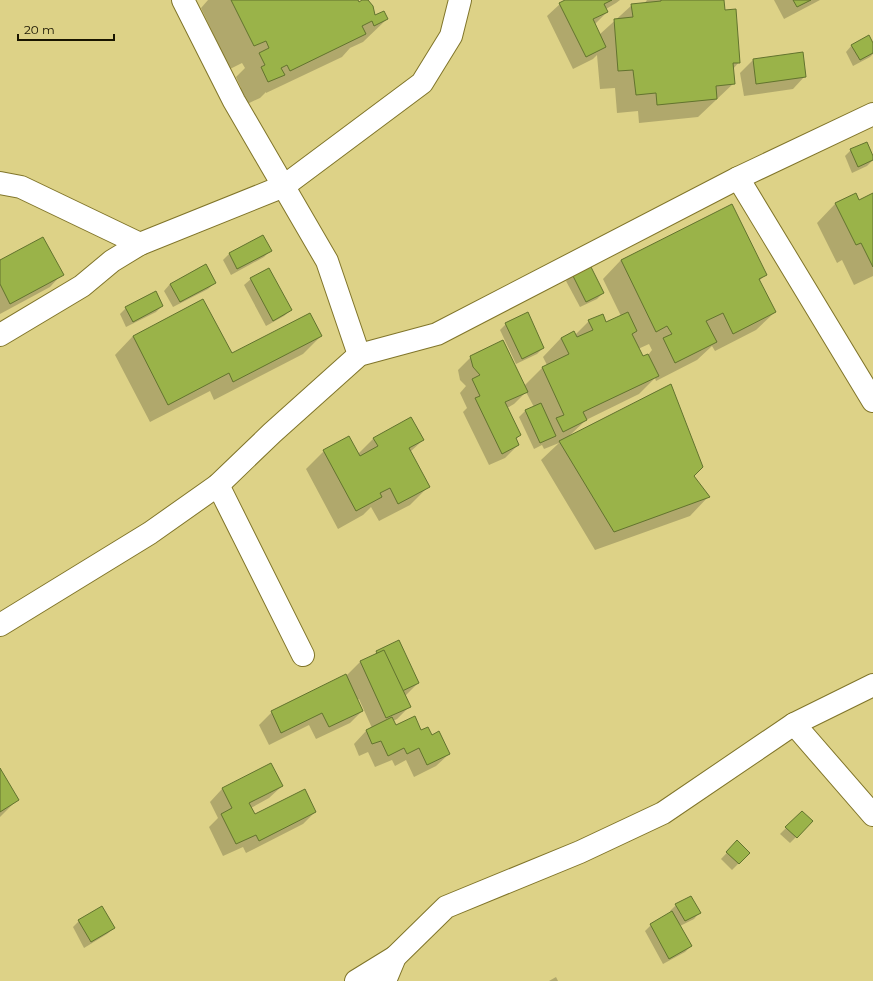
<svg xmlns="http://www.w3.org/2000/svg" width="873" height="981" viewBox="0 0 873 981" font-family="Montserrat,sans-serif">
<style>
.shadow{fill:#0003;fill-rule:evenodd}
.building{fill:#9ab349;stroke:#62732e}
.lines{fill:none;stroke-linecap:round;stroke-linejoin:round}
.minor-casing{stroke:#80752a;stroke-width:24}
.minor{stroke:#fff;stroke-width:22}
</style>
<rect width="100%" height="100%" fill="#ddd287"/>
<g class="shadow">
<path d="M 208,0 L 359,0 L 355,4 L 367,0 L 375,16 L 387,19 L 363,42 L 350,48 L 342,57 L 266,93 L 266,92 L 260,98 L 245,105 L 238,91 L 241,88 L 236,77 L 245,68 L 242,63 L 230,69 L 201,8 Z"/>
<path d="M 567,0 L 620,0 L 616,3 L 606,9 L 607,12 L 594,25 L 599,35 L 632,5 L 644,4 L 647,0 L 723,0 L 724,11 L 739,62 L 733,69 L 734,83 L 698,117 L 639,123 L 638,111 L 617,113 L 615,88 L 600,89 L 597,55 L 593,59 L 573,69 L 547,16 L 560,4 Z"/>
<path d="M 774,0 L 820,0 L 784,19 Z"/>
<path d="M 852,45 L 873,45 L 873,54 L 870,57 L 853,66 L 846,52 Z"/>
<path d="M 753,60 L 805,76 L 793,89 L 744,96 L 740,73 Z"/>
<path d="M 851,150 L 873,159 L 873,160 L 867,166 L 852,173 L 845,156 Z"/>
<path d="M 855,194 L 859,201 L 873,194 L 873,276 L 854,285 L 842,260 L 837,263 L 817,223 L 835,204 Z"/>
<path d="M 731,205 L 765,275 L 759,281 L 775,312 L 756,330 L 715,351 L 712,346 L 697,360 L 656,381 L 655,378 L 639,394 L 586,420 L 568,437 L 693,476 L 708,497 L 690,516 L 595,550 L 541,460 L 559,443 L 544,449 L 542,445 L 534,449 L 519,417 L 525,411 L 534,407 L 526,392 L 514,404 L 507,408 L 520,435 L 515,440 L 518,445 L 505,458 L 489,465 L 463,412 L 467,408 L 460,393 L 466,386 L 460,380 L 458,370 L 471,357 L 524,386 L 542,368 L 547,365 L 543,357 L 561,338 L 575,335 L 589,321 L 606,324 L 621,316 L 603,279 L 621,260 ZM 649,344 L 652,350 L 648,355 L 643,357 L 638,349 Z"/>
<path d="M 270,251 L 264,257 L 231,275 L 223,260 L 229,254 Z"/>
<path d="M 0,261 L 62,274 L 50,287 L 0,314 Z"/>
<path d="M 573,275 L 603,293 L 597,299 L 580,307 L 566,281 Z"/>
<path d="M 251,279 L 291,310 L 284,316 L 266,326 L 244,285 Z"/>
<path d="M 215,283 L 208,289 L 173,307 L 164,291 L 170,284 Z"/>
<path d="M 162,306 L 156,312 L 126,327 L 120,314 L 126,308 Z"/>
<path d="M 506,324 L 543,348 L 537,354 L 516,364 L 500,330 Z"/>
<path d="M 133,336 L 231,355 L 321,336 L 303,354 L 214,400 L 210,391 L 150,422 L 115,355 Z"/>
<path d="M 374,438 L 423,440 L 410,452 L 429,486 L 410,505 L 379,521 L 371,507 L 363,515 L 338,529 L 306,469 L 324,451 L 358,454 Z"/>
<path d="M 377,652 L 418,683 L 405,696 L 410,706 L 397,719 L 393,721 L 395,726 L 421,732 L 431,736 L 449,754 L 436,766 L 414,777 L 406,760 L 395,766 L 392,760 L 375,767 L 368,752 L 359,756 L 354,744 L 366,731 L 372,728 L 359,699 L 357,700 L 362,711 L 350,723 L 316,739 L 309,725 L 269,745 L 259,725 L 272,712 L 346,676 L 360,662 L 371,657 Z"/>
<path d="M 271,764 L 282,786 L 269,798 L 251,808 L 255,815 L 315,812 L 303,824 L 246,853 L 243,847 L 223,856 L 209,827 L 218,818 L 210,802 L 222,789 Z"/>
<path d="M 0,770 L 17,800 L 0,817 Z"/>
<path d="M 802,812 L 812,821 L 790,843 L 780,834 Z"/>
<path d="M 737,842 L 749,853 L 732,870 L 721,859 Z"/>
<path d="M 676,905 L 700,912 L 694,919 L 680,926 L 691,946 L 685,952 L 663,964 L 645,931 L 651,925 L 671,913 L 670,911 Z"/>
<path d="M 79,921 L 114,928 L 107,934 L 84,948 L 73,927 Z"/>
<path d="M 556,977 L 558,981 L 549,981 Z"/>
</g>
<g class="building">
<path d="M 231,0 L 358,0 L 359,2 L 362,0 L 368,0 L 373,6 L 375,15 L 384,11 L 388,19 L 374,26 L 372,21 L 362,26 L 366,34 L 290,71 L 287,65 L 281,68 L 285,75 L 268,82 L 261,67 L 265,65 L 259,53 L 269,48 L 266,41 L 254,46 Z"/>
<path d="M 565,0 L 612,0 L 604,4 L 608,12 L 593,19 L 606,47 L 586,57 L 559,3 Z"/>
<path d="M 661,0 L 724,0 L 725,10 L 736,9 L 740,63 L 733,63 L 735,84 L 716,86 L 717,99 L 657,105 L 656,93 L 636,95 L 633,70 L 618,71 L 614,19 L 633,17 L 631,4 L 661,1 Z"/>
<path d="M 793,0 L 811,0 L 797,7 Z"/>
<path d="M 869,35 L 873,43 L 873,53 L 860,60 L 851,45 Z"/>
<path d="M 803,52 L 806,77 L 756,84 L 753,59 Z"/>
<path d="M 867,142 L 873,156 L 873,160 L 858,167 L 850,149 Z"/>
<path d="M 856,193 L 859,200 L 873,193 L 873,267 L 861,243 L 856,245 L 835,203 Z"/>
<path d="M 732,204 L 767,275 L 759,279 L 776,312 L 733,334 L 723,313 L 706,321 L 717,342 L 675,363 L 663,338 L 672,334 L 667,326 L 656,332 L 621,260 Z"/>
<path d="M 263,235 L 272,251 L 237,269 L 229,253 Z"/>
<path d="M 43,237 L 64,275 L 10,304 L 0,284 L 0,260 Z"/>
<path d="M 206,264 L 216,283 L 180,302 L 170,284 Z"/>
<path d="M 590,265 L 604,293 L 586,302 L 572,274 Z"/>
<path d="M 269,268 L 292,310 L 273,321 L 250,278 Z"/>
<path d="M 156,291 L 163,306 L 133,322 L 125,307 Z"/>
<path d="M 203,299 L 232,353 L 310,313 L 322,336 L 233,382 L 229,373 L 168,405 L 133,336 Z"/>
<path d="M 528,312 L 544,348 L 522,359 L 505,323 Z"/>
<path d="M 628,312 L 637,331 L 632,334 L 643,356 L 648,354 L 659,376 L 583,412 L 587,420 L 563,432 L 556,418 L 564,415 L 542,367 L 569,354 L 561,338 L 574,331 L 577,337 L 593,330 L 588,320 L 603,314 L 606,322 Z"/>
<path d="M 503,340 L 528,392 L 505,402 L 521,435 L 516,438 L 519,445 L 502,454 L 475,398 L 480,396 L 472,379 L 480,375 L 473,367 L 470,356 Z"/>
<path d="M 671,384 L 703,467 L 694,476 L 710,497 L 614,532 L 559,441 Z"/>
<path d="M 541,403 L 556,436 L 540,443 L 525,410 Z"/>
<path d="M 411,417 L 424,440 L 409,448 L 430,487 L 398,504 L 390,488 L 380,493 L 382,497 L 356,511 L 323,450 L 349,436 L 360,456 L 378,446 L 373,438 Z"/>
<path d="M 399,640 L 419,683 L 396,694 L 376,651 Z"/>
<path d="M 384,650 L 411,707 L 386,718 L 360,661 Z"/>
<path d="M 346,674 L 363,711 L 329,727 L 322,713 L 281,733 L 271,711 Z"/>
<path d="M 415,716 L 421,730 L 428,727 L 432,735 L 439,731 L 450,754 L 427,765 L 419,748 L 407,754 L 404,748 L 388,756 L 381,741 L 372,744 L 366,730 L 392,717 L 396,725 Z"/>
<path d="M 271,763 L 283,786 L 249,803 L 255,814 L 305,789 L 316,812 L 259,841 L 256,835 L 236,844 L 221,814 L 232,808 L 222,788 Z"/>
<path d="M 0,768 L 19,800 L 0,812 Z"/>
<path d="M 802,811 L 813,821 L 797,838 L 785,827 Z"/>
<path d="M 737,840 L 750,853 L 739,864 L 726,852 Z"/>
<path d="M 691,896 L 701,913 L 685,921 L 675,904 Z"/>
<path d="M 102,906 L 115,928 L 91,942 L 78,920 Z"/>
<path d="M 672,911 L 692,946 L 669,959 L 650,924 Z"/>
</g>
<g class="lines">
<g class="minor-casing">
<g id="minor">
<path d="M 183,0 L 234,101 L 327,261 L 359,355"/>
<path d="M 738,178 L 873,401"/>
<path d="M 0,183 L 21,187 L 140,244"/>
<path d="M 0,335 L 82,286 L 112,261 L 140,244 L 284,186 L 422,83 L 451,36 L 460,0"/>
<path d="M 218,485 L 303,655"/>
<path d="M 0,625 L 150,533 L 218,485 L 272,433 L 359,355 L 437,334 L 738,178 L 873,114"/>
<path d="M 794,724 L 873,815"/>
<path d="M 356,981 L 395,957"/>
<path d="M 385,981 L 395,957 L 446,907 L 580,852 L 663,813 L 794,724 L 873,685"/>
</g>
</g>
<use href="#minor" class="minor"/>
</g>
<path d="M18 34v6h96v-6" fill="none" stroke="#191500" stroke-width="2"/>
<text x="24" y="34" font-size="12" fill="#191500" stroke="#ddd287" stroke-width="3" paint-order="stroke">20 m</text>
</svg>
